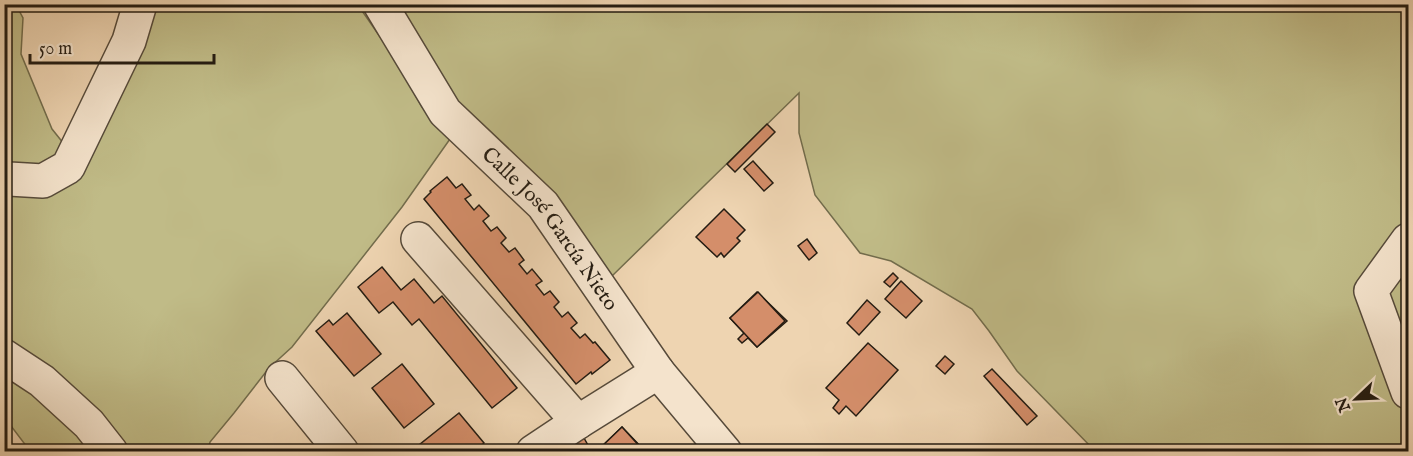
<svg xmlns="http://www.w3.org/2000/svg" width="1413" height="456" viewBox="0 0 1413 456" font-family="'IM FELL English',serif">
<style>
.green{fill:#c0bb87;stroke:#726c4c;stroke-width:1.5}
.building{fill:#d48e6a;stroke:#241c12;stroke-width:1.5}
.lines{fill:none;stroke-linecap:round;stroke-linejoin:round}
.minor-casing{stroke:#564a3a;stroke-width:36}
.minor{stroke:#f4e3cc;stroke-width:33}
.labels{text-anchor:middle;stroke-width:4.5;stroke-linejoin:round;paint-order:stroke}
.street-label{font-size:21px;fill:#241c12;stroke:#f4e3cc}
</style>
<rect width="100%" height="100%" fill="#eed4b1"/>
<filter id="stains"><feTurbulence type="fractalNoise" baseFrequency=".00333" numOctaves="4"/><feColorMatrix values="0 0 0 0 .2 0 0 0 0 .09 0 0 0 0 .02 0 0 0 .5 -.17"/></filter>
<radialGradient id="worn" r=".72"><stop offset=".6" stop-color="#630" stop-opacity="0"/><stop offset="1" stop-color="#630" stop-opacity=".3"/></radialGradient>
<g class="green">
<path d="M 5,5 L 16,5 L 23,18 L 21,54 L 52,129 L 80,164 L 152,5 L 358,5 L 392,54 L 422,107 L 450,139 L 402,207 L 292,347 L 269,368 L 234,413 L 210,442 L 208,451 L 30,451 L 5,418 Z"/>
<path d="M 396,5 L 1408,5 L 1408,451 L 1095,451 L 1017,371 L 989,331 L 972,309 L 891,261 L 860,253 L 815,195 L 799,133 L 799,93 L 611,277 L 457,103 Z"/>
</g>
<g class="building">
<path d="M 767,124 L 775,132 L 735,172 L 727,164 Z"/>
<path d="M 753,161 L 773,183 L 764,191 L 744,169 Z"/>
<path d="M 447,177 L 456,188 L 462,184 L 471,195 L 465,199 L 474,210 L 479,205 L 489,216 L 483,221 L 491,231 L 497,227 L 506,238 L 501,243 L 509,252 L 515,248 L 524,260 L 519,264 L 527,274 L 532,269 L 542,281 L 536,285 L 544,295 L 550,291 L 559,302 L 554,307 L 562,317 L 568,312 L 577,323 L 571,328 L 580,338 L 585,334 L 593,343 L 595,342 L 610,360 L 592,374 L 591,372 L 576,384 L 424,199 L 431,192 L 430,191 Z"/>
<path d="M 724,209 L 745,230 L 737,238 L 740,241 L 724,257 L 721,253 L 717,257 L 696,237 Z"/>
<path d="M 807,239 L 817,253 L 809,260 L 798,246 Z"/>
<path d="M 382,267 L 401,290 L 414,279 L 434,303 L 442,296 L 517,388 L 492,408 L 419,319 L 412,325 L 393,302 L 379,313 L 358,287 Z"/>
<path d="M 893,273 L 898,278 L 890,287 L 884,282 Z"/>
<path d="M 901,281 L 922,301 L 906,318 L 885,299 Z"/>
<path d="M 757,292 L 787,321 L 757,347 L 748,338 L 742,343 L 738,339 L 744,333 L 730,318 Z"/>
<path d="M 758,292 L 785,321 L 757,347 L 730,318 Z"/>
<path d="M 867,300 L 880,312 L 859,335 L 847,323 Z"/>
<path d="M 347,313 L 381,354 L 354,376 L 316,331 L 329,320 L 333,325 Z"/>
<path d="M 868,343 L 898,370 L 856,416 L 846,406 L 839,414 L 833,408 L 839,400 L 826,388 Z"/>
<path d="M 945,356 L 954,364 L 945,374 L 936,366 Z"/>
<path d="M 402,364 L 434,404 L 404,428 L 372,388 Z"/>
<path d="M 992,369 L 1037,416 L 1027,425 L 984,376 Z"/>
<path d="M 459,413 L 484,443 L 474,452 L 416,452 L 414,449 Z"/>
<path d="M 622,427 L 644,450 L 642,452 L 596,452 Z"/>
<path d="M 622,427 L 643,450 L 642,452 L 596,452 Z"/>
<path d="M 584,438 L 589,447 L 581,452 L 564,452 L 563,450 Z"/>
</g>
<g class="lines">
<g class="minor-casing">
<g id="minor">
<path id="s1" d="M 380,4 L 445,112 L 543,205 L 658,372 L 725,452"/>
<path d="M 4,177 L 9,179 L 43,181 L 68,167 L 129,41 L 140,4"/>
<path d="M 418,239 L 578,422"/>
<path d="M 1408,240 L 1371,291 L 1408,392"/>
<path d="M 4,356 L 42,381 L 89,424 L 111,452"/>
<path d="M 282,378 L 342,452"/>
<path d="M 533,452 L 578,422 L 658,372"/>
</g>
</g>
<use href="#minor" class="minor"/>
</g>
<g class="labels">
<g class="street-label">
<text dy="7" stroke="none"><textPath href="#s1" startOffset="284">Calle José García Nieto</textPath></text>
</g>
</g>
<rect width="1413" height="456" fill="none" stroke="#eed4b1" stroke-width="24"/>
<rect x="6" y="6" width="1401" height="444" fill="none" stroke="#241c12" stroke-width="3"/>
<rect x="12" y="12" width="1389" height="432" fill="none" stroke="#241c12" stroke-width="1.5"/>
<g transform="translate(1356 399) rotate(247)" stroke="#f4e3cc" stroke-width="4.5" paint-order="stroke">
<path d="M0-4.5L10 22L0 15L-10 22Z" fill="#241c12"/>
<text y="-9" font-size="16" font-weight="bold" text-anchor="middle" fill="#241c12">N</text>
</g>
<path d="M30 54v9h184v-9" fill="none" stroke="#241c12" stroke-width="3"/>
<text x="39" y="54" font-size="18" fill="#241c12" stroke="#f4e3cc" stroke-width="4.5" paint-order="stroke">50 m</text>
<rect width="100%" height="100%" filter="url(#stains)"/>
<rect width="100%" height="100%" fill="url(#worn)"/>
</svg>
